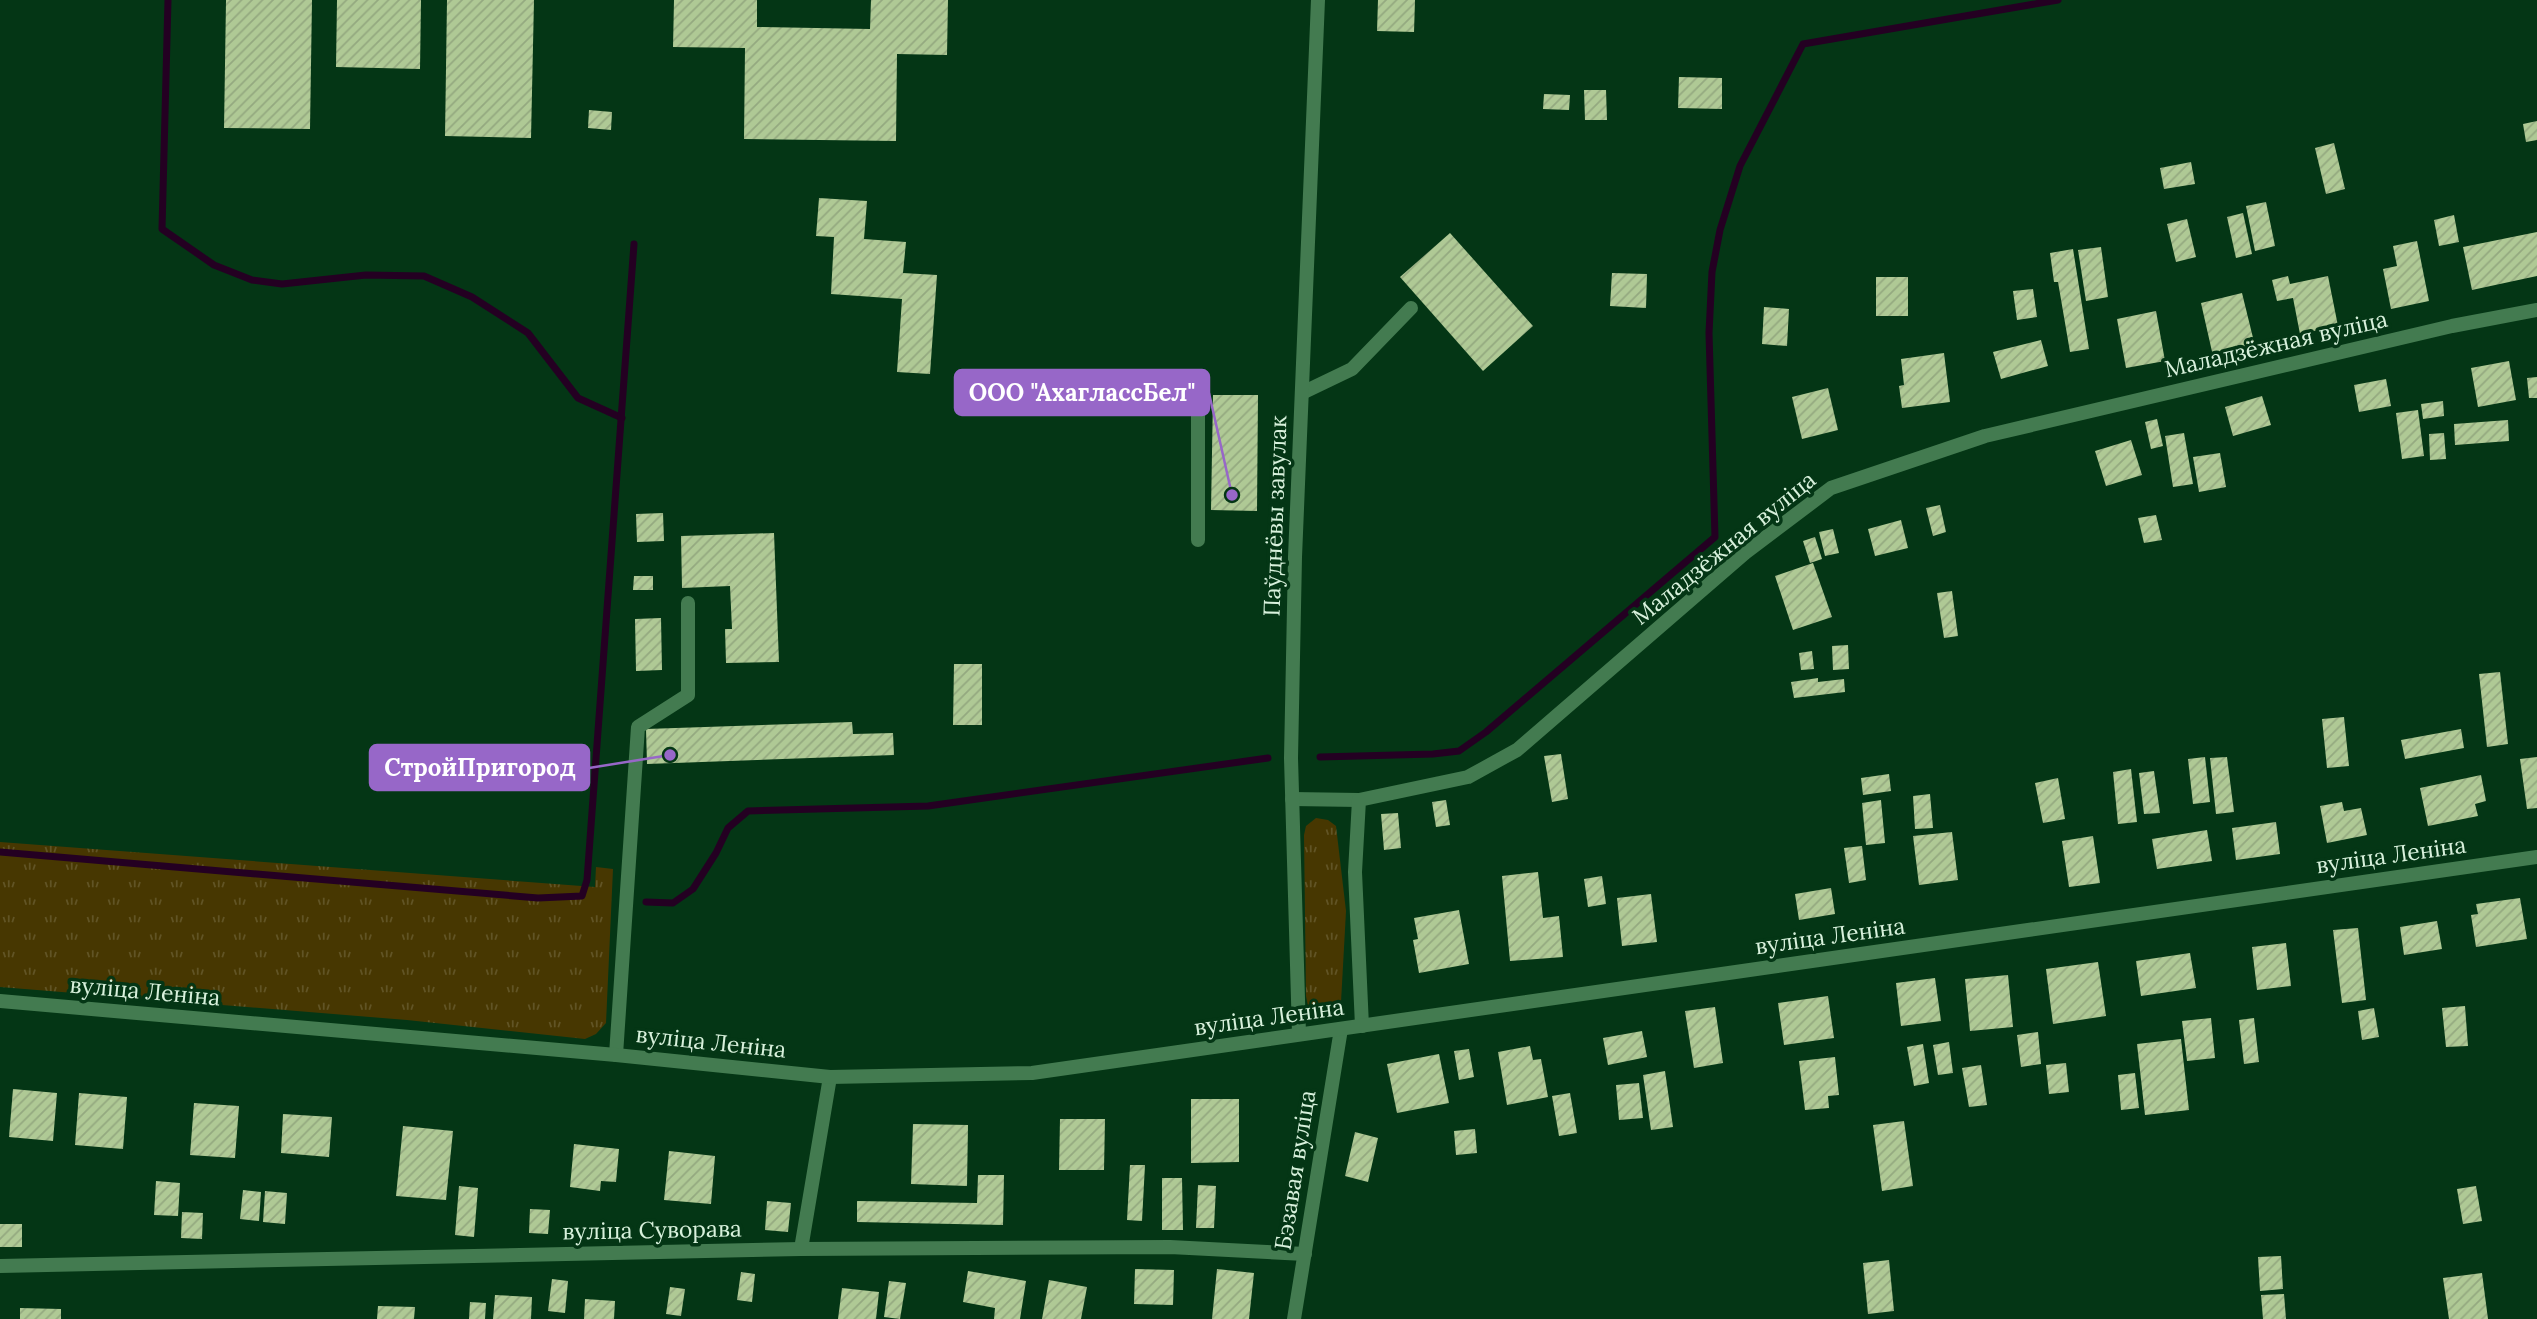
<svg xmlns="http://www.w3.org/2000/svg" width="2537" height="1319" viewBox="0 0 2537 1319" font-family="Lora,serif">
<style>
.grass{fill:url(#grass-tufts)}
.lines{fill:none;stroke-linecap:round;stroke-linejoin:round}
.stream{stroke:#240022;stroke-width:7}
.building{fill:url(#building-hatch)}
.service{stroke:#437b50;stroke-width:14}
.minor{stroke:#437b50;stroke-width:14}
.tertiary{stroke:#437b50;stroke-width:14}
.labels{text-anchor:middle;stroke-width:7;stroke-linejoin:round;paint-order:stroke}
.street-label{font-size:23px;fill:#d8f1dc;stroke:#043615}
.leader{fill:none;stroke:#9767c8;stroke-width:2.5}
.callout-dot{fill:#9767c8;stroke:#043615;stroke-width:2.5}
.callout{fill:#9767c8;stroke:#9767c8;stroke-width:2.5}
.callout-label{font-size:24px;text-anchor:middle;font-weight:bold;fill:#fff}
</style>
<defs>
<pattern id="grass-tufts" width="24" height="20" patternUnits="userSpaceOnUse" patternTransform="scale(1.75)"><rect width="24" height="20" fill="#473701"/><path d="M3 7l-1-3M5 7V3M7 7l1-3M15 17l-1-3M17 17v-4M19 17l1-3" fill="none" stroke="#615425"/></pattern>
<pattern id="building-hatch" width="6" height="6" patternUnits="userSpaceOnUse" patternTransform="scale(1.75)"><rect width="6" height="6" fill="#afc995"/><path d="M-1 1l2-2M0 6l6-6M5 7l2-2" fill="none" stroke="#94a980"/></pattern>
</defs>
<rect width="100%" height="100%" fill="#043615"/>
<g class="grass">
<path d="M 1316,818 L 1328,820 L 1336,826 L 1346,911 L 1341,1002 L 1336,1012 L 1316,1016 L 1309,1011 L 1306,996 L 1304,835 L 1306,826 Z"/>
<path d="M 0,842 L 595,887 L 596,867 L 613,869 L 606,1023 L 596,1034 L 585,1039 L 407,1020 L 0,987 Z"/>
</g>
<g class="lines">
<g class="stream">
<path d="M 168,0 L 162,229 L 214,265 L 252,280 L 282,284 L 366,275 L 424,276 L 472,297 L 528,333 L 578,398 L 622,418"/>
<path d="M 1320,757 L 1433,754 L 1459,751 L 1486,732 L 1715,537 L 1709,333 L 1712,272 L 1720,230 L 1740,166 L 1803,44 L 2058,0"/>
<path d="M 0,852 L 538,898 L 582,896 L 587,880 L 634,244"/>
<path d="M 646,902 L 673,903 L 693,889 L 716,853 L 728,828 L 748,811 L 928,806 L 1268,758"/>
</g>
</g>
<g class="building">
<path d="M 226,0 L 312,0 L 310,129 L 224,128 Z"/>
<path d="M 337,0 L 421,0 L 420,69 L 336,67 Z"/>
<path d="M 447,0 L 534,0 L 531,138 L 445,136 Z"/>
<path d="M 674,0 L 757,0 L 757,27 L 870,29 L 871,0 L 948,0 L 947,55 L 897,54 L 896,141 L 744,139 L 745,48 L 673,47 Z"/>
<path d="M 1378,0 L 1415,0 L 1414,32 L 1377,31 Z"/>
<path d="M 1679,77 L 1722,78 L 1722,109 L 1678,108 Z"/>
<path d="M 1584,90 L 1606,90 L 1607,120 L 1585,120 Z"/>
<path d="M 1544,94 L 1570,95 L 1569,110 L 1543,109 Z"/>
<path d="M 589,110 L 612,112 L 611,130 L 588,128 Z"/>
<path d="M 2537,121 L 2537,140 L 2526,142 L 2523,124 Z"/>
<path d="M 2334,143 L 2345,189 L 2326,194 L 2315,148 Z"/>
<path d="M 2191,162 L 2195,184 L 2164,189 L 2160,168 Z"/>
<path d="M 819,198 L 867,201 L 864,239 L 906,242 L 903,273 L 937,275 L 930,374 L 897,372 L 902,299 L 831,294 L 834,237 L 816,236 Z"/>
<path d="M 2266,202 L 2275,246 L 2255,251 L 2246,206 Z"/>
<path d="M 2243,213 L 2252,254 L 2236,258 L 2227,217 Z"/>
<path d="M 2454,215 L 2459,242 L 2439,246 L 2434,220 Z"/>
<path d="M 2187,219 L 2196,257 L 2176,262 L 2167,224 Z"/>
<path d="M 2537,232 L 2537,276 L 2472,290 L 2463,247 Z"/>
<path d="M 1450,233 L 1533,326 L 1483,371 L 1400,277 Z"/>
<path d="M 2417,241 L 2429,301 L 2391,309 L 2383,269 L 2397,266 L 2393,246 Z"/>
<path d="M 2101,247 L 2108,297 L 2086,301 L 2078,250 Z"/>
<path d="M 2073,249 L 2089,349 L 2070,352 L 2058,282 L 2054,282 L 2050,253 Z"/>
<path d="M 1612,273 L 1647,274 L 1646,308 L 1610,306 Z"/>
<path d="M 2288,276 L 2290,284 L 2328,276 L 2338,326 L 2300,334 L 2293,298 L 2277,301 L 2272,280 Z"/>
<rect x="1876" y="277" width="32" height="39"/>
<path d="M 2033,289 L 2037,317 L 2017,320 L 2013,291 Z"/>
<path d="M 2242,293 L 2255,346 L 2213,356 L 2201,303 Z"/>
<path d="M 1764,307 L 1789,309 L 1787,346 L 1762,344 Z"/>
<path d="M 2156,311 L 2165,361 L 2126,368 L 2117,319 Z"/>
<path d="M 2041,340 L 2048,366 L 2001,379 L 1993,352 Z"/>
<path d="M 1944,353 L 1950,402 L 1902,408 L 1899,386 L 1904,385 L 1901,359 Z"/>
<path d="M 2509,361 L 2516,400 L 2478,407 L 2471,368 Z"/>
<path d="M 2537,377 L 2537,398 L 2529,398 L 2527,378 Z"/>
<path d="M 2386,379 L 2391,406 L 2359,412 L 2354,385 Z"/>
<path d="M 1828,388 L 1838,430 L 1802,439 L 1792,397 Z"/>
<path d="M 1213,395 L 1258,395 L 1257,511 L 1211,510 Z"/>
<path d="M 2262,396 L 2271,425 L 2233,436 L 2225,407 Z"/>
<path d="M 2443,401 L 2444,416 L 2423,419 L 2421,404 Z"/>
<path d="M 2418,410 L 2424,456 L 2402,459 L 2396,413 Z"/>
<path d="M 2157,419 L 2163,446 L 2151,449 L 2145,422 Z"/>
<path d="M 2508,420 L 2509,441 L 2455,445 L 2454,424 Z"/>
<path d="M 2184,433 L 2193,484 L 2173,487 L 2165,436 Z"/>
<path d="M 2444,433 L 2446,459 L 2430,460 L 2429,434 Z"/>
<path d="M 2131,440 L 2142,475 L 2106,486 L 2095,451 Z"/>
<path d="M 2220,453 L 2226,487 L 2199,492 L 2193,457 Z"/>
<path d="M 1940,505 L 1946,532 L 1933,536 L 1926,508 Z"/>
<path d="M 663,513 L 664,541 L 637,542 L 636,514 Z"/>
<path d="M 2156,515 L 2162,540 L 2144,543 L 2138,518 Z"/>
<path d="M 1901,520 L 1908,548 L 1875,556 L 1868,529 Z"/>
<path d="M 1833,529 L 1839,553 L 1825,556 L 1819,532 Z"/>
<path d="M 774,533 L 779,662 L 726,663 L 725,629 L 732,629 L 730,586 L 682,588 L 681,536 Z"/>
<path d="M 1815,537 L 1822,559 L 1810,563 L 1803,541 Z"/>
<path d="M 1813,563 L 1832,617 L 1793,630 L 1775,576 Z"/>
<path d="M 634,576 L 653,576 L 653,590 L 633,590 Z"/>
<path d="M 1952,591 L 1958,636 L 1944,638 L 1937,593 Z"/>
<path d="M 661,618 L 662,670 L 636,671 L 635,619 Z"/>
<path d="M 1848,645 L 1849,669 L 1833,670 L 1832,646 Z"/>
<path d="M 1812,651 L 1814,669 L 1801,670 L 1799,653 Z"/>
<path d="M 954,664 L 982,664 L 982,725 L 953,725 Z"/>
<path d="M 2500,672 L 2508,744 L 2487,747 L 2479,674 Z"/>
<path d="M 1818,678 L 1818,682 L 1844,679 L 1845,692 L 1794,698 L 1791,682 Z"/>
<path d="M 2344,717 L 2349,766 L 2327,768 L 2322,719 Z"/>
<path d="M 852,722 L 853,734 L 893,733 L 894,755 L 647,764 L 646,729 Z"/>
<path d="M 2461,729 L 2464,748 L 2405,759 L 2401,740 Z"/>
<path d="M 1561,754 L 1568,799 L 1552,802 L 1544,756 Z"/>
<path d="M 2205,757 L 2210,802 L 2193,804 L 2188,759 Z"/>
<path d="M 2227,757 L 2234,812 L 2216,814 L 2210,758 Z"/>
<path d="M 2537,757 L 2537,808 L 2527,809 L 2520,759 Z"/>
<path d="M 2131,769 L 2137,822 L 2118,824 L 2113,772 Z"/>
<path d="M 2154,771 L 2160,813 L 2144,814 L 2139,773 Z"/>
<path d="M 1889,774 L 1891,791 L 1863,795 L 1861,778 Z"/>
<path d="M 2481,775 L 2486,801 L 2475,804 L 2478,816 L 2428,826 L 2420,788 Z"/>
<path d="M 2058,778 L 2065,819 L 2043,823 L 2035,783 Z"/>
<path d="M 1930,794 L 1933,828 L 1915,829 L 1913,796 Z"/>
<path d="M 1446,800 L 1450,825 L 1436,827 L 1432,802 Z"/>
<path d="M 1881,800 L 1885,843 L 1866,845 L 1862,803 Z"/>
<path d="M 2342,802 L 2344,811 L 2361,808 L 2367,835 L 2327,843 L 2320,806 Z"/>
<path d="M 1398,813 L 1401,848 L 1384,850 L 1381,814 Z"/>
<path d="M 2276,822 L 2280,854 L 2236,860 L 2232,828 Z"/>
<path d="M 2207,830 L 2212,861 L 2157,869 L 2152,839 Z"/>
<path d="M 1952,832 L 1958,880 L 1919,885 L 1913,836 Z"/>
<path d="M 2093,836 L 2100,883 L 2069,887 L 2062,841 Z"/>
<path d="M 1862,846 L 1866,880 L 1849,883 L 1844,848 Z"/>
<path d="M 1538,872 L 1543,918 L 1559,916 L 1563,957 L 1510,961 L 1502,876 Z"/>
<path d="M 1602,876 L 1606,904 L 1588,907 L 1584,879 Z"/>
<path d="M 1831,888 L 1835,914 L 1799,920 L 1795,894 Z"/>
<path d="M 1651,894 L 1657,942 L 1622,946 L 1617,898 Z"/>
<path d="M 2520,898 L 2527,939 L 2476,947 L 2471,915 L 2478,914 L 2476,904 Z"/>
<path d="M 1459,910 L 1469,964 L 1419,973 L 1413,940 L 1418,939 L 1414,918 Z"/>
<path d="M 2437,921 L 2442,949 L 2404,955 L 2400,927 Z"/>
<path d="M 2358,928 L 2366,1000 L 2342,1003 L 2333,930 Z"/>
<path d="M 2286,943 L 2291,986 L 2257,990 L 2252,947 Z"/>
<path d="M 2190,953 L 2196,988 L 2141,996 L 2136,961 Z"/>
<path d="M 2098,962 L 2106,1016 L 2053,1024 L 2046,969 Z"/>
<path d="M 2008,975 L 2013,1027 L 1970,1031 L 1965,979 Z"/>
<path d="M 1935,978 L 1941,1021 L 1901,1026 L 1896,983 Z"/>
<path d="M 1828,996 L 1834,1038 L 1784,1045 L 1778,1003 Z"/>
<path d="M 2465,1006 L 2468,1046 L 2446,1047 L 2442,1008 Z"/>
<path d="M 1715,1007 L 1723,1063 L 1694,1068 L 1685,1011 Z"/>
<path d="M 2374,1008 L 2379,1037 L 2362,1040 L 2358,1011 Z"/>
<path d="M 2211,1018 L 2215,1058 L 2187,1061 L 2182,1021 Z"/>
<path d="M 2254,1018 L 2259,1062 L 2244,1064 L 2239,1020 Z"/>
<path d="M 1642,1031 L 1647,1057 L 1608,1065 L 1603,1038 Z"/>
<path d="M 2038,1032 L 2041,1064 L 2021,1067 L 2017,1035 Z"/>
<path d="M 2181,1039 L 2189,1110 L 2145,1115 L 2137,1044 Z"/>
<path d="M 1949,1042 L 1953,1073 L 1938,1075 L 1933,1045 Z"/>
<path d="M 1923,1044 L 1929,1083 L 1914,1086 L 1907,1047 Z"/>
<path d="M 1530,1046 L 1533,1060 L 1541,1059 L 1548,1097 L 1507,1105 L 1498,1052 Z"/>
<path d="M 1469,1049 L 1474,1077 L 1459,1080 L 1454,1051 Z"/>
<path d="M 1439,1054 L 1449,1103 L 1397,1113 L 1387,1064 Z"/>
<path d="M 1835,1057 L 1839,1095 L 1828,1096 L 1829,1108 L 1805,1110 L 1799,1061 Z"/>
<path d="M 2066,1063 L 2069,1092 L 2049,1094 L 2046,1065 Z"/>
<path d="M 1981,1065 L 1987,1105 L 1969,1107 L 1962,1068 Z"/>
<path d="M 1665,1071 L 1673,1127 L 1651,1130 L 1643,1075 Z"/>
<path d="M 2135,1073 L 2139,1108 L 2121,1110 L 2118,1075 Z"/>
<path d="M 1639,1083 L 1643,1118 L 1619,1120 L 1616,1085 Z"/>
<path d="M 13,1089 L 57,1093 L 53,1141 L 9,1137 Z"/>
<path d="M 79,1093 L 127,1097 L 123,1149 L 75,1145 Z"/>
<path d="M 1570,1093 L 1577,1133 L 1559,1136 L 1552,1096 Z"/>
<path d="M 1191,1099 L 1239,1099 L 1239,1162 L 1191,1163 Z"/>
<path d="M 194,1103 L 239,1106 L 235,1158 L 190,1155 Z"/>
<path d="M 283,1114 L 332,1117 L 329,1157 L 281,1153 Z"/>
<path d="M 1060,1119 L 1105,1119 L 1104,1170 L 1059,1170 Z"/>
<path d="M 1904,1121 L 1913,1186 L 1882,1191 L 1873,1125 Z"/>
<path d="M 913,1124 L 968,1125 L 967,1186 L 911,1184 Z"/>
<path d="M 403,1126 L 453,1131 L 446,1200 L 396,1196 Z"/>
<path d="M 1475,1129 L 1477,1153 L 1456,1155 L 1454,1131 Z"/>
<path d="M 1355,1132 L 1378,1138 L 1368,1182 L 1345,1176 Z"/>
<path d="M 574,1144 L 619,1149 L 616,1182 L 601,1181 L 600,1191 L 570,1187 Z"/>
<path d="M 669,1151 L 715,1156 L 711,1204 L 664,1200 Z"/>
<path d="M 1130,1165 L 1145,1165 L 1142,1221 L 1127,1220 Z"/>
<path d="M 978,1175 L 1004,1175 L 1003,1225 L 857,1222 L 857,1201 L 977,1203 Z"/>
<path d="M 1162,1178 L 1182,1178 L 1183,1230 L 1162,1230 Z"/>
<path d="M 156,1181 L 180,1183 L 178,1216 L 154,1215 Z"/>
<path d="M 1198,1185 L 1216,1186 L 1214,1228 L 1196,1228 Z"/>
<path d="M 459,1186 L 478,1188 L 474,1237 L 455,1235 Z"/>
<path d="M 2476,1186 L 2482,1221 L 2463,1224 L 2457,1189 Z"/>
<path d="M 243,1190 L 261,1192 L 259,1221 L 240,1219 Z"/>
<path d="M 265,1191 L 287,1193 L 285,1224 L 263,1222 Z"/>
<path d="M 767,1201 L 791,1203 L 788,1232 L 765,1230 Z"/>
<path d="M 530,1209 L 550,1210 L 548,1234 L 529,1233 Z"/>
<path d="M 182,1212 L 203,1213 L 202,1239 L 181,1238 Z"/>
<rect x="0" y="1224" width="22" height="23"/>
<path d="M 2281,1256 L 2283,1289 L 2260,1291 L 2258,1257 Z"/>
<path d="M 1889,1260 L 1894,1311 L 1868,1314 L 1863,1263 Z"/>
<path d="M 1135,1269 L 1174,1270 L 1173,1305 L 1134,1304 Z"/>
<path d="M 1217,1269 L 1254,1273 L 1249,1319 L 1212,1319 Z"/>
<path d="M 968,1271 L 1026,1281 L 1020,1319 L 994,1319 L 995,1308 L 963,1302 Z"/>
<path d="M 741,1272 L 755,1274 L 752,1302 L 737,1300 Z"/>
<path d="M 2482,1273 L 2488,1319 L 2449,1319 L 2443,1278 Z"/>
<path d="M 552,1279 L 568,1281 L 565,1313 L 548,1311 Z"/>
<path d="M 1049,1280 L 1087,1287 L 1081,1319 L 1042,1319 Z"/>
<path d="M 889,1281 L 906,1283 L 900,1319 L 884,1317 Z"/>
<path d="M 670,1287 L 685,1289 L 681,1316 L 666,1314 Z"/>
<path d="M 842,1288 L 879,1292 L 876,1319 L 838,1319 Z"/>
<path d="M 2284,1294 L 2286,1319 L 2263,1319 L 2261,1295 Z"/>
<path d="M 495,1295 L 532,1297 L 531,1319 L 493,1319 Z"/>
<path d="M 585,1299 L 615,1301 L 614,1319 L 584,1319 Z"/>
<path d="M 470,1302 L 486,1303 L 485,1319 L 469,1319 Z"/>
<path d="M 378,1306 L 415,1307 L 414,1319 L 377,1319 Z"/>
<path d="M 20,1308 L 61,1309 L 61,1319 L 20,1319 Z"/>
</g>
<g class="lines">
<g class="service">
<path d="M 1302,393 L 1352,369 L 1411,308"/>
<path d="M 1198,540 L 1198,404"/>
<path d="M 1292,799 L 1359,800"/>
<path d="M 616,1055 L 638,727 L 688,695 L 688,603"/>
<path d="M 801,1249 L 830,1077"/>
</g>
<g class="minor">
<path d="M 1362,1026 L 1355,872 L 1359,800 L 1468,777 L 1517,750 L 1745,553 L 1831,488 L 1985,436 L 2452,326 L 2537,310"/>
<path d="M 1299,1034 L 1291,758 L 1295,557 L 1318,0"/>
<path d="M 0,1266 L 801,1249 L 1170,1247 L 1305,1254"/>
<path d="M 1294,1319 L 1341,1029"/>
</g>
<path class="tertiary" d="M 0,1001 L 616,1055 L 830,1077 L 1032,1073 L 2537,857"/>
</g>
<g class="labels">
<g class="street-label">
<text transform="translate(2276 344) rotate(-13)" y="8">Маладзёжная вуліца</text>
<text transform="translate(1275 516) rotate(-88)" y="8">Паўднёвы завулак</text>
<text transform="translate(1724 548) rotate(-39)" y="8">Маладзёжная вуліца</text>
<text transform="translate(2391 855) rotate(-8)" y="8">вуліца Леніна</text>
<text transform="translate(1830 936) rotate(-8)" y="8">вуліца Леніна</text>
<text transform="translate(145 991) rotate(5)" y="8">вуліца Леніна</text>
<text transform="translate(1269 1017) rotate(-8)" y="8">вуліца Леніна</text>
<text transform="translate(711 1042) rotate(6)" y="8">вуліца Леніна</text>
<text transform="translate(1295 1170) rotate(-81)" y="8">Бэзавая вуліца</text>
<text transform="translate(652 1230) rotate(-1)" y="8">вуліца Суворава</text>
</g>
</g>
<path class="leader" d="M1232 495L1209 393M670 755L589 768"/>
<g class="callout-dot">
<circle cx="1232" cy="495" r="7"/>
<circle cx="670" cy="755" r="7"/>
</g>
<g class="callout">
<rect x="955" y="370" width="254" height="45" rx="7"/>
<rect x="370" y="745" width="219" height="45" rx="7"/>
</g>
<g class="callout-label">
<text x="1082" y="401">ООО "АхаглассБел"</text>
<text x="480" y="776">СтройПригород</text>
</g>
</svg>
